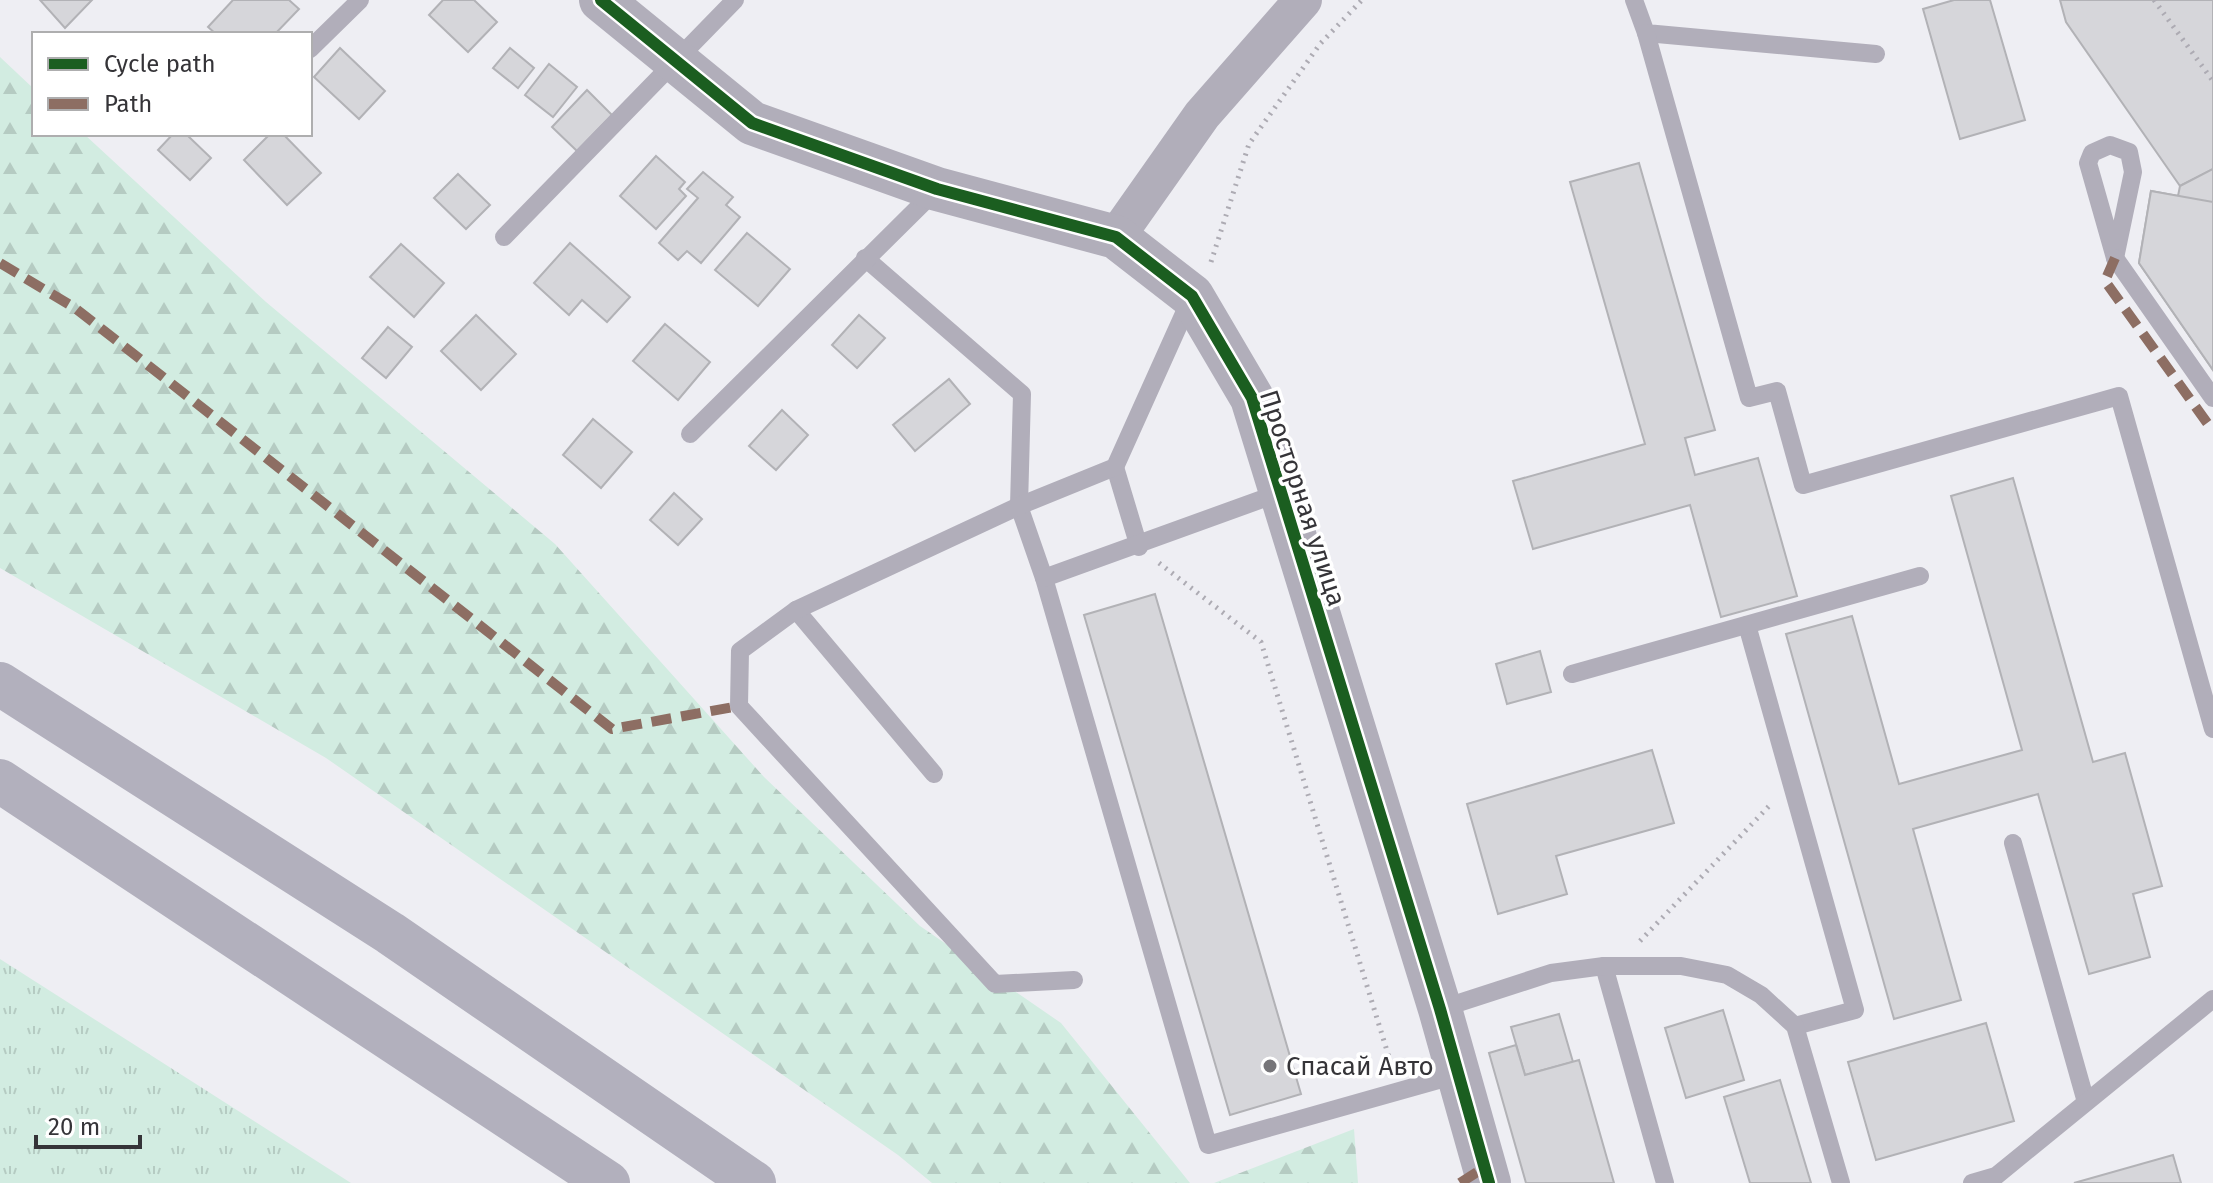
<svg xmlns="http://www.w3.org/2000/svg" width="2213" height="1183" viewBox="0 0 2213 1183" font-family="'Fira Sans',sans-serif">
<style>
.forest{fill:url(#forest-firs)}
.park{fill:url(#park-tufts)}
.building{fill:#d6d6da;stroke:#b2b2b6;stroke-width:2}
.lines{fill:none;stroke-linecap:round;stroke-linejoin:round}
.path{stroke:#adabb3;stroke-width:5;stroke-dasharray:2 6;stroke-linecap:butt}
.service{stroke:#b1aeba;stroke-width:18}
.minor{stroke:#b1aeba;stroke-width:38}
.tertiary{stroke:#b1aeba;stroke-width:44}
.primary{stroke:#b2b0bd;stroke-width:44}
.quiet{stroke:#8d6e63;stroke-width:10;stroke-dasharray:20 10;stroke-linecap:butt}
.cycleway-casing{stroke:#fff;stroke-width:17}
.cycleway{stroke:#1b5e20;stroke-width:12}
.poi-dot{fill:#767579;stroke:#fff;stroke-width:3}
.labels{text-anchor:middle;stroke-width:7;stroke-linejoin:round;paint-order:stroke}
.street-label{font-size:26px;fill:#353438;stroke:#fff}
.poi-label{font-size:26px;fill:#353438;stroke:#fff;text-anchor:start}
</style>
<defs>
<pattern id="forest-firs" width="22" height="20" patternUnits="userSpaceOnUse" patternTransform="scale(2)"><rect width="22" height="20" fill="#d2ece1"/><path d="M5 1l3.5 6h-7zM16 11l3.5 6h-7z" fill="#b5cbc2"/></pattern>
<pattern id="park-tufts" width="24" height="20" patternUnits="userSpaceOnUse" patternTransform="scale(2)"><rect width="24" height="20" fill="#d2ece1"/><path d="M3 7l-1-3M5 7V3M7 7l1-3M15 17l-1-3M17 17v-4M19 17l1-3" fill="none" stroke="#b5cbc2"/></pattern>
</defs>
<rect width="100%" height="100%" fill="#eeeef3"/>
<g class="forest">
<path d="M 0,57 L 34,89 L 34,134 L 84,134 L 266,302 L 555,544 L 764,777 L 920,926 L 1061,1023 L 1190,1183 L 932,1183 L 898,1155 L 326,758 L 0,568 Z"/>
<path d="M 1354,1129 L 1358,1183 L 1214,1183 Z"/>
</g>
<path class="park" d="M 0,959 L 351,1183 L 0,1183 Z"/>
<g class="building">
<path d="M 40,0 L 92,0 L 65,28 Z"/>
<path d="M 233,0 L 289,0 L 299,9 L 275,34 L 216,34 L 208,27 Z"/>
<path d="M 443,0 L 474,0 L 497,22 L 468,52 L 429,15 Z"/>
<path d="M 1954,0 L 1990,0 L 2025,120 L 1960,139 L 1923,9 Z"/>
<path d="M 2060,0 L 2213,0 L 2213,169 L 2180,186 L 2066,22 Z"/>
<path d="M 340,48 L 385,91 L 359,119 L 314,77 Z"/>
<path d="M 510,48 L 534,68 L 518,88 L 493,68 Z"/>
<path d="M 549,64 L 577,87 L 553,117 L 525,95 Z"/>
<path d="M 587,90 L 612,115 L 577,151 L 552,127 Z"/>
<path d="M 173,134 L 186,134 L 211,158 L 190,180 L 158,150 Z"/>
<path d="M 270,134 L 283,134 L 321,173 L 287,205 L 244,160 Z"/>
<path d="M 656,156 L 685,182 L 679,189 L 686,196 L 656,229 L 620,196 Z"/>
<path d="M 1639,163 L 1715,430 L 1685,438 L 1695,475 L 1758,458 L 1797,596 L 1721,617 L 1690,505 L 1533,549 L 1513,481 L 1645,444 L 1570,182 Z"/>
<path d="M 2213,169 L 2213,370 L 2139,263 L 2151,191 L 2178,196 L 2180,186 Z"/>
<path d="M 703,172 L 733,197 L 726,205 L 740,217 L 701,263 L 687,251 L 678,260 L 659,243 L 698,198 L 687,189 Z"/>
<path d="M 458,174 L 490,205 L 466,229 L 434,198 Z"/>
<path d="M 2151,191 L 2213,202 L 2213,370 L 2139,263 Z"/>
<path d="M 747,233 L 790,269 L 758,306 L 715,270 Z"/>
<path d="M 570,243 L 630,297 L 607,322 L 582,300 L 569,315 L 534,283 Z"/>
<path d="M 401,244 L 444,283 L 414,317 L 370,277 Z"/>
<path d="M 476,315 L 516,354 L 481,390 L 441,351 Z"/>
<path d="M 859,315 L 885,338 L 857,368 L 832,345 Z"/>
<path d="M 665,324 L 710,362 L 678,400 L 633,361 Z"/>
<path d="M 388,327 L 412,347 L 386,378 L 362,358 Z"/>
<path d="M 949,379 L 970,404 L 915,451 L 893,425 Z"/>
<path d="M 782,410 L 808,435 L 776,470 L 749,446 Z"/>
<path d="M 593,419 L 632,452 L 601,488 L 563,455 Z"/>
<path d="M 2013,478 L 2093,762 L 2125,753 L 2162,886 L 2133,894 L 2150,957 L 2089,974 L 2038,794 L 1913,829 L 1961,1000 L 1894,1019 L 1786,634 L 1852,616 L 1899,784 L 2022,750 L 1951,496 Z"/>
<path d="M 674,493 L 702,519 L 678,545 L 650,520 Z"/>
<path d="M 1155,594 L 1301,1094 L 1230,1115 L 1084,615 Z"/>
<path d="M 1540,651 L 1551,692 L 1507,704 L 1496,664 Z"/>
<path d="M 1652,750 L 1674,823 L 1556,856 L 1567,894 L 1498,914 L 1467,804 Z"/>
<path d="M 1723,1010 L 1744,1080 L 1686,1098 L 1665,1028 Z"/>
<path d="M 1559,1014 L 1573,1062 L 1525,1075 L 1511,1027 Z"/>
<path d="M 1986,1023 L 2014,1121 L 1876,1160 L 1848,1062 Z"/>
<path d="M 1516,1045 L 1525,1075 L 1579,1060 L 1614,1183 L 1526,1183 L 1489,1053 Z"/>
<path d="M 1780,1080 L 1811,1183 L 1750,1183 L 1724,1097 Z"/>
<path d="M 2173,1155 L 2181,1183 L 2074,1183 Z"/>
</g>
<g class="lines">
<g class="path">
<path d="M 2154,0 L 2213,81"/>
<path d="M 1211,262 L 1249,144 L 1320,44 L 1362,0"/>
<path d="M 1159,563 L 1261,642 L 1392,1067"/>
<path d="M 1640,941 L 1772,803"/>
</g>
<g class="service">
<path d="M 1634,0 L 1646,33 L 1876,54"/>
<path d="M 1646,33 L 1749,398 L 1777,391 L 1803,485 L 2119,396 L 2213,729"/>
<path d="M 310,49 L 360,0"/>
<path d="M 2110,145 L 2129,152 L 2133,172 L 2115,258 L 2088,163 L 2092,153 Z"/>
<path d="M 504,237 L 735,0"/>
<path d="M 865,258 L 1022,394 L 1019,506 L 1044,578 L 1208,1145 L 1456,1075"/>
<path d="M 2115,258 L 2213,398"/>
<path d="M 690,434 L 935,191"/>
<path d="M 1115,467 L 1139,547"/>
<path d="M 1044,578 L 1279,493"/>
<path d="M 796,610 L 934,774"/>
<path d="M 1747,625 L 1855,1010 L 1795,1026"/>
<path d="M 1572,674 L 1920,576"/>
<path d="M 2013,843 L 2086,1102"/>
<path d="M 1604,966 L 1665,1183"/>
<path d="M 1074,980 L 995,984 L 739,706 L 740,651 L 796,610 L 1019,506 L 1115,467 L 1191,298"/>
<path d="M 1440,1009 L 1551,973 L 1604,966 L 1681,966 L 1727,975 L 1761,995 L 1795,1026 L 1841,1183"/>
<path d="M 1972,1183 L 1996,1176 L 2213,999"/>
</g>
<path class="minor" d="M 1116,237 L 1202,115 L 1303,0"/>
<path class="tertiary" d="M 601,0 L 752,123 L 937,189 L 1116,237 L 1192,296 L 1252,398 L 1440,1009 L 1489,1183"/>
<g class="primary">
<path d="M 0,684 L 390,933 L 754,1183"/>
<path d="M 0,781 L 608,1183"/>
</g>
<g class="quiet">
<path d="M 2115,258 L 2105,281 L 2213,431"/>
<path d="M 0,263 L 75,308 L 612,729 L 739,706"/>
<path d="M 1460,1183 L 1485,1167"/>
</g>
<g class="cycleway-casing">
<path id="cycleway" d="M 601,0 L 752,123 L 937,189 L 1116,237 L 1192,296 L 1252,398 L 1440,1009 L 1489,1183"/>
</g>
<use href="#cycleway" class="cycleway"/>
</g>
<circle class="poi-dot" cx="1270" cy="1066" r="8"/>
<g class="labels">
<g class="street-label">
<text transform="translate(1303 498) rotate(72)" y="9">Просторная улица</text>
</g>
<g class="poi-label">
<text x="1286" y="1075">Спасай Авто</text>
</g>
</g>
<rect x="32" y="32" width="280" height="104" fill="#ffffff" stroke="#aeaeaf" stroke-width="2"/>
<rect x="48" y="58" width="40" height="12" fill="#1b5e20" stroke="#aeaeaf" stroke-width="2"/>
<text x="104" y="72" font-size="24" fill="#353438">Cycle path</text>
<rect x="48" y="98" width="40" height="12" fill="#8d6e63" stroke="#aeaeaf" stroke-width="2"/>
<text x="104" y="112" font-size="24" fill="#353438">Path</text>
<path d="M36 1135v12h104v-12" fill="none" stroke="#353438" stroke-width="4"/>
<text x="48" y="1135" font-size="24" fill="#353438" stroke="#ffffff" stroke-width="6" paint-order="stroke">20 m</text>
</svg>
